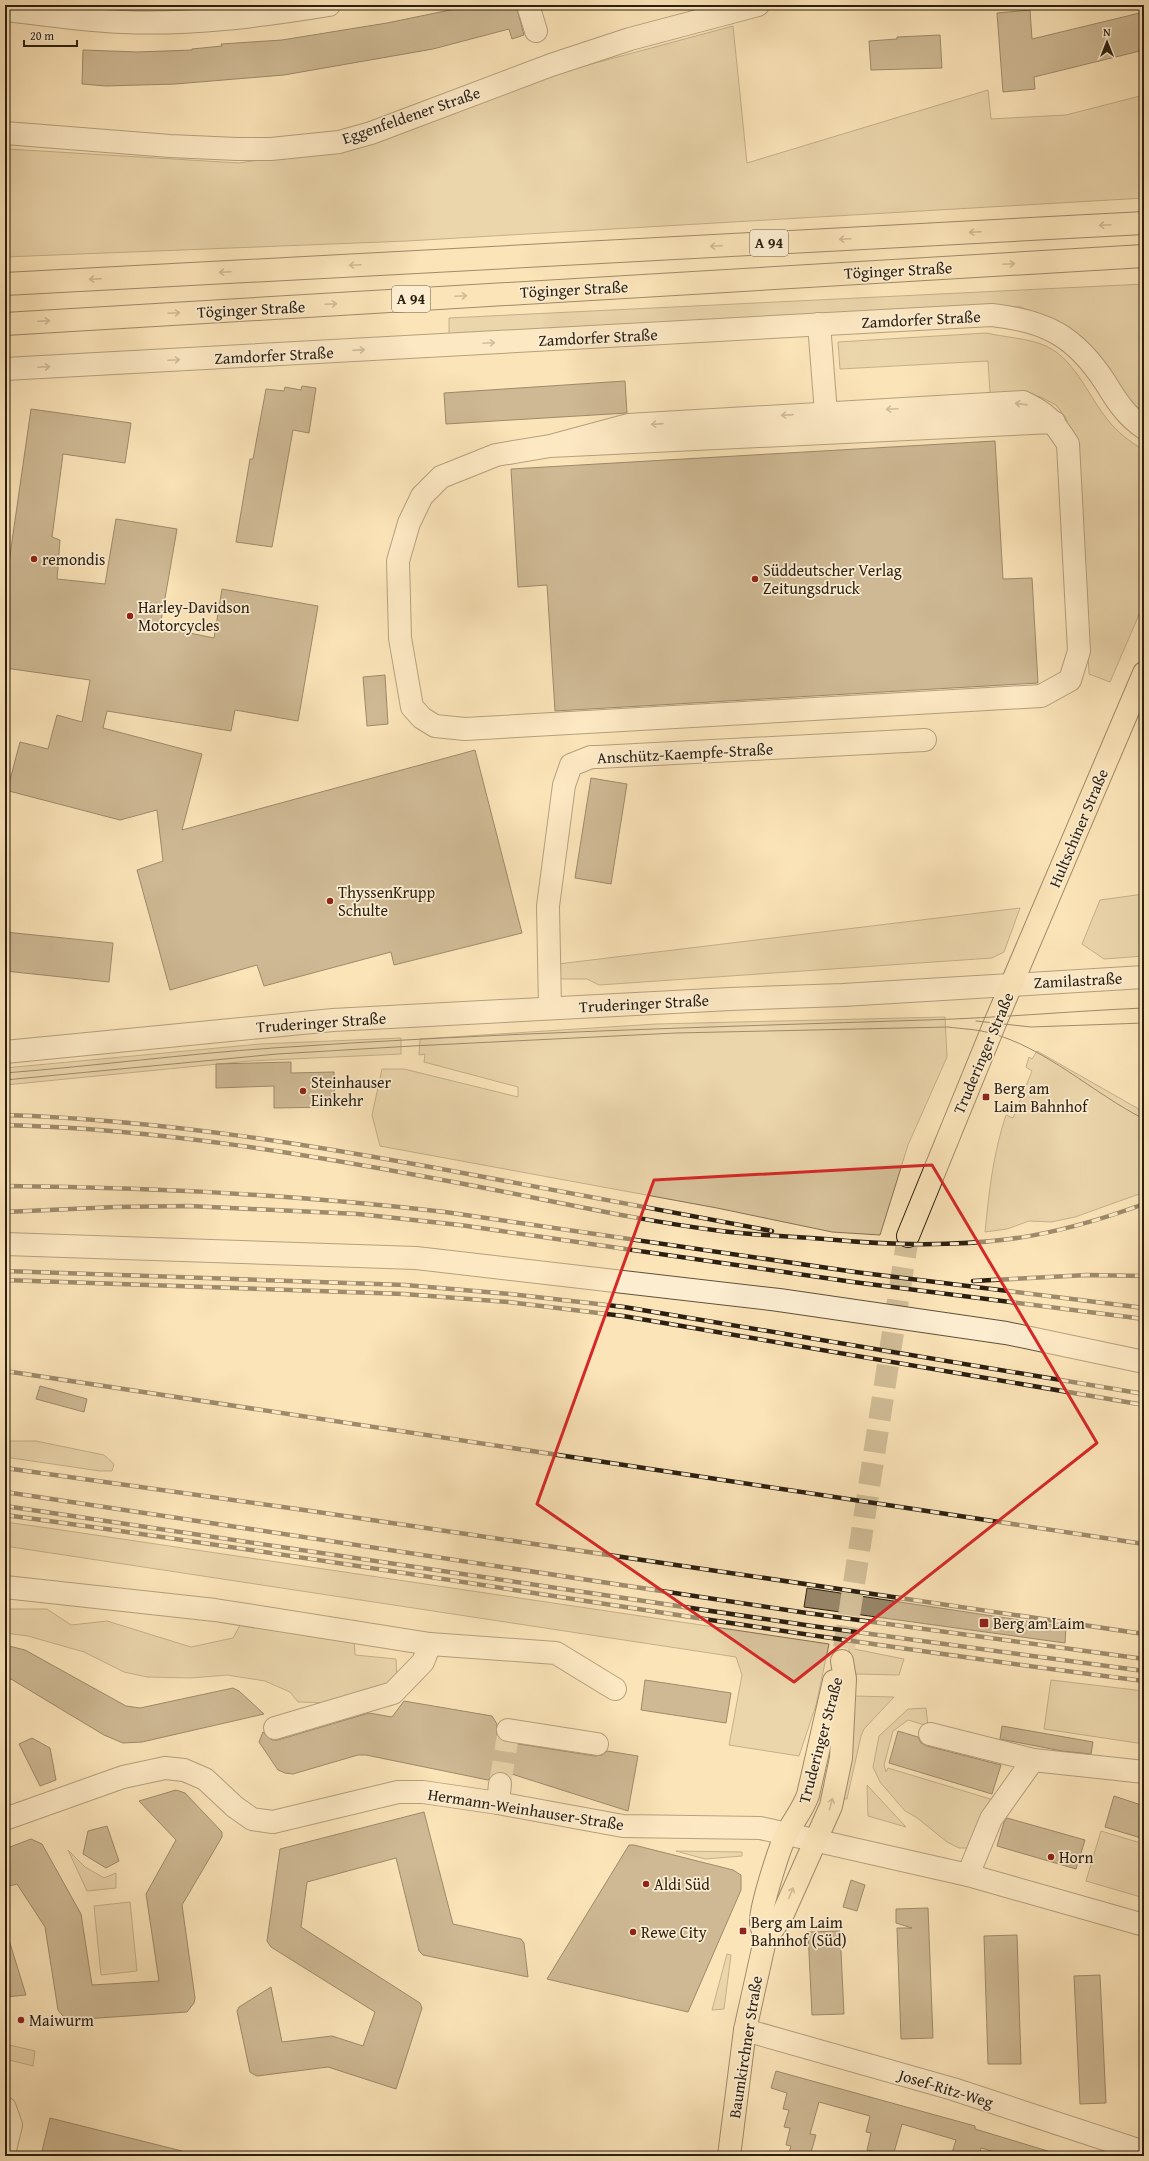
<svg xmlns="http://www.w3.org/2000/svg" width="1149" height="2161" viewBox="0 0 1149 2161" font-family="'Gentium Book Plus',serif">
<style>
.green{fill:#d8c39c;stroke:#827156}
.building{fill:#978568;stroke:#2b1f11}
.lines{fill:none;stroke-linecap:round;stroke-linejoin:round}
.minor-tunnel{stroke:#d1bd97;stroke-width:22;stroke-dasharray:22 11;stroke-linecap:butt}
.major-tunnel{stroke:#d1bd97;stroke-width:22;stroke-dasharray:22 11;stroke-linecap:butt}
.minor-casing{stroke:#5f503b;stroke-width:24}
.major-casing{stroke:#2b1f11;stroke-width:24}
.highway-casing{stroke:#2b1f11;stroke-width:24}
.minor{stroke:#fcedd1;stroke-width:22}
.major{stroke:#fbe4b8;stroke-width:22}
.highway{stroke:#fbe4b8;stroke-width:22}
.tram{stroke:#2b1f11;stroke-width:1}
.rail-casing{stroke:#2b1f11;stroke-width:4.5}
.rail{stroke:#fcedd1;stroke-width:3;stroke-dasharray:9;stroke-linecap:butt}
.oneway{stroke:#9d8b6d}
.oneway2{stroke:#9e907b}
.marked{fill:none;stroke:#d62828;stroke-width:3;stroke-linejoin:round}
.poi-dot{fill:#8f2418;stroke:#fcedd1;stroke-width:1.5}
.labels{text-anchor:middle;stroke-width:3.5;stroke-linejoin:round;paint-order:stroke}
.shield{fill:#fcedd1;stroke:#6a5d4b;stroke-width:1}
.shield-label{font-size:15px;font-weight:bold;fill:#2b1f11}
.street-label{font-size:16px;fill:#2b1f11;stroke:#fcedd1}
.poi-label{font-size:16px;fill:#2b1f11;stroke:#fcedd1;text-anchor:start}
</style>
<rect width="100%" height="100%" fill="#fbe4b8"/>
<filter id="stains"><feTurbulence type="fractalNoise" baseFrequency=".005" numOctaves="4"/><feColorMatrix values="0 0 0 0 .2 0 0 0 0 .09 0 0 0 0 .02 0 0 0 .5 -.17"/></filter>
<radialGradient id="worn" r=".72"><stop offset=".6" stop-color="#630" stop-opacity="0"/><stop offset="1" stop-color="#630" stop-opacity=".3"/></radialGradient>
<g class="green">
<path d="M 733,26 L 747,163 L 988,90 L 991,119 L 1066,115 L 1144,95 L 1144,198 L 407,241 L 5,257 L 5,147 L 8,149 L 239,163 L 376,143 L 547,76 Z"/>
<path d="M 1144,284 L 1144,418 L 1054,321 L 1021,307 L 997,306 L 449,335 L 449,318 Z"/>
<path d="M 986,333 C 1004,337 1024,338 1041,344 C 1073,355 1087,394 1107,419 C 1117,432 1130,442 1144,450 L 1144,603 L 1110,682 L 1089,674 L 1081,500 L 1073,439 L 1066,418 L 1056,405 L 1041,397 L 1020,392 L 990,393 L 988,361 L 840,369 L 838,342 Z"/>
<path d="M 1144,894 L 1144,956 L 1104,959 L 1082,944 L 1100,900 Z"/>
<path d="M 1020,908 L 1004,952 L 992,958 L 599,985 L 587,979 L 558,979 L 558,964 Z"/>
<path d="M 945,1017 L 947,1057 L 908,1145 L 880,1235 L 832,1232 L 717,1208 L 380,1146 L 372,1115 L 382,1069 L 404,1069 L 518,1097 L 518,1087 L 424,1062 L 425,1054 L 419,1055 L 420,1039 L 656,1024 Z"/>
<path d="M 401,1038 L 401,1054 L 249,1061 L 5,1085 L 5,1068 L 260,1044 Z"/>
<path d="M 1037,1051 L 1144,1112 L 1144,1183 L 1140,1184 L 1142,1193 L 1075,1217 L 1051,1222 L 1029,1221 L 1007,1229 L 985,1232 C 989,1192 993,1154 1006,1115 L 1013,1118 L 1032,1071 L 1026,1067 L 1029,1057 L 1032,1059 Z"/>
<path d="M 5,1441 L 36,1441 L 104,1455 L 114,1464 L 112,1471 L 100,1471 L 5,1457 Z"/>
<path d="M 5,1522 L 48,1528 L 829,1644 L 816,1705 L 799,1756 L 729,1745 L 742,1675 L 736,1657 L 5,1546 Z"/>
<path d="M 5,1609 L 47,1609 L 71,1625 L 107,1621 L 191,1647 L 233,1638 L 244,1618 L 354,1635 L 355,1655 L 396,1659 L 397,1681 L 340,1703 L 298,1702 L 290,1692 L 265,1681 L 227,1675 L 191,1678 L 147,1677 L 124,1672 L 84,1652 L 28,1636 L 5,1633 Z"/>
<path d="M 849,1648 L 904,1659 L 899,1675 L 856,1674 L 855,1696 L 894,1697 L 864,1729 L 861,1736 L 847,1799 L 841,1799 L 849,1681 Z"/>
<path d="M 1051,1680 L 1144,1691 L 1144,1744 L 1044,1729 Z"/>
<path d="M 926,1708 L 928,1726 L 908,1720 L 893,1731 L 884,1765 L 886,1772 L 888,1768 L 997,1801 L 969,1848 L 959,1848 L 947,1842 L 916,1817 L 905,1811 L 880,1782 L 873,1767 L 879,1736 L 908,1709 Z"/>
<path d="M 867,1785 L 906,1827 L 868,1816 Z"/>
<path d="M 1101,1831 L 1144,1844 L 1144,1898 L 1086,1881 Z"/>
<path d="M 68,1850 L 85,1867 L 104,1878 L 116,1873 L 116,1888 L 87,1891 Z"/>
<path d="M 676,1851 L 742,1852 L 742,1856 L 705,1859 Z"/>
<path d="M 130,1902 L 137,1971 L 101,1975 L 94,1906 Z"/>
<path d="M 727,1954 L 731,1955 L 724,2009 L 712,2010 Z"/>
<path d="M 5,2044 L 35,2051 L 33,2066 L 5,2059 Z"/>
</g>
<g class="building">
<path d="M 454,5 L 516,5 L 524,35 L 512,39 L 509,29 L 433,49 L 284,75 L 175,84 L 106,86 L 82,84 L 83,50 L 138,52 L 192,50 L 192,49 L 222,46 L 221,44 L 282,40 L 387,23 L 455,9 Z"/>
<path d="M 1030,10 L 1032,39 L 1144,12 L 1144,50 L 1034,77 L 1035,89 L 1003,92 L 997,13 Z"/>
<path d="M 940,35 L 942,68 L 871,70 L 869,41 L 897,39 L 897,37 Z"/>
<path d="M 625,381 L 627,413 L 446,424 L 444,393 Z"/>
<path d="M 302,386 L 316,388 L 309,433 L 293,430 L 272,547 L 236,542 L 250,459 L 253,459 L 266,389 L 284,391 L 285,387 L 301,390 Z"/>
<path d="M 31,409 L 131,423 L 125,463 L 63,454 L 52,537 L 60,540 L 57,579 L 105,584 L 116,519 L 177,529 L 160,627 L 214,638 L 222,589 L 318,606 L 298,721 L 235,710 L 231,731 L 107,711 L 103,728 L 202,754 L 182,830 L 475,750 L 522,933 L 394,965 L 391,952 L 264,986 L 257,965 L 170,990 L 137,870 L 163,861 L 157,810 L 120,820 L 5,790 L 5,780 L 10,780 L 20,742 L 48,749 L 57,715 L 82,722 L 90,680 L 5,668 L 5,590 Z"/>
<path d="M 995,441 L 1003,579 L 1032,578 L 1038,683 L 555,711 L 547,585 L 518,587 L 511,469 Z"/>
<path d="M 385,675 L 388,724 L 367,726 L 363,677 Z"/>
<path d="M 591,778 L 627,784 L 611,884 L 575,878 Z"/>
<path d="M 5,932 L 113,943 L 109,982 L 5,971 Z"/>
<path d="M 291,1062 L 291,1073 L 334,1072 L 335,1107 L 274,1108 L 274,1086 L 216,1088 L 216,1064 Z"/>
<path d="M 40,1386 L 87,1399 L 84,1412 L 36,1399 Z"/>
<path d="M 807,1588 L 1066,1627 L 1065,1643 L 804,1607 Z"/>
<path d="M 5,1645 L 25,1650 L 126,1706 L 140,1708 L 233,1688 L 239,1691 L 264,1714 L 142,1742 L 123,1743 L 104,1735 L 11,1679 L 5,1680 Z"/>
<path d="M 645,1680 L 731,1693 L 726,1723 L 641,1710 Z"/>
<path d="M 404,1701 L 492,1716 L 497,1724 L 497,1735 L 500,1740 L 506,1742 L 595,1756 L 602,1755 L 607,1751 L 638,1756 L 628,1811 L 499,1770 L 501,1772 L 495,1773 L 488,1780 L 366,1755 L 358,1755 L 293,1774 L 285,1773 L 278,1770 L 259,1742 L 263,1732 L 272,1740 L 278,1740 L 369,1713 L 392,1717 Z"/>
<path d="M 1002,1726 L 1093,1742 L 1091,1754 L 1062,1751 L 1000,1739 Z"/>
<path d="M 898,1731 L 918,1737 L 921,1743 L 927,1746 L 1001,1765 L 992,1794 L 889,1763 Z"/>
<path d="M 32,1738 L 50,1748 L 56,1780 L 40,1786 L 19,1744 Z"/>
<path d="M 176,1790 L 185,1793 L 222,1832 L 222,1837 L 182,1905 L 195,1998 L 194,2003 L 187,2012 L 69,2020 L 62,2015 L 58,2010 L 45,1927 L 17,1884 L 5,1887 L 5,1849 L 31,1839 L 42,1844 L 81,1914 L 92,1985 L 159,1981 L 146,1894 L 176,1840 L 139,1801 Z"/>
<path d="M 1114,1796 L 1144,1806 L 1144,1839 L 1105,1827 Z"/>
<path d="M 424,1812 L 453,1924 L 521,1939 L 524,1943 L 528,1977 L 423,1955 L 419,1951 L 396,1858 L 307,1882 L 301,1927 L 420,2003 L 422,2008 L 396,2089 L 328,2067 L 257,2076 L 253,2074 L 250,2072 L 237,2011 L 239,2007 L 271,1987 L 282,2042 L 332,2036 L 363,2046 L 375,2012 L 271,1947 L 267,1941 L 280,1849 Z"/>
<path d="M 1007,1818 L 1085,1840 L 1076,1869 L 997,1846 L 1004,1822 Z"/>
<path d="M 107,1826 L 119,1861 L 106,1868 L 83,1854 L 88,1831 Z"/>
<path d="M 629,1845 L 634,1845 L 733,1870 L 741,1875 L 741,1890 L 688,2012 L 547,1979 Z"/>
<path d="M 851,1880 L 865,1885 L 857,1911 L 843,1907 Z"/>
<path d="M 928,1908 L 933,2038 L 901,2039 L 897,1928 L 912,1928 L 896,1923 L 896,1909 Z"/>
<path d="M 840,1931 L 844,2014 L 812,2015 L 808,1932 Z"/>
<path d="M 1017,1935 L 1021,2064 L 988,2064 L 984,1936 Z"/>
<path d="M 5,1937 L 8,1937 L 26,1995 L 5,1997 Z"/>
<path d="M 1100,1975 L 1106,2103 L 1080,2104 L 1074,1976 Z"/>
<path d="M 776,2071 L 975,2126 L 975,2129 L 1051,2152 L 1051,2156 L 1009,2156 L 981,2148 L 979,2156 L 951,2156 L 956,2140 L 902,2124 L 893,2156 L 872,2156 L 873,2151 L 867,2150 L 871,2133 L 866,2132 L 870,2116 L 819,2102 L 810,2134 L 816,2135 L 810,2156 L 788,2156 L 791,2146 L 786,2145 L 790,2128 L 784,2127 L 789,2110 L 783,2109 L 787,2093 L 771,2088 Z"/>
<path d="M 50,2118 L 182,2151 L 181,2156 L 60,2156 L 42,2151 Z"/>
</g>
<g class="lines">
<path class="minor-tunnel" d="M 500,1784 L 508,1735"/>
<path class="major-tunnel" d="M 844,1648 L 908,1236"/>
<g class="minor-casing">
<g id="minor">
<path d="M 528,5 L 536,31"/>
<path d="M 5,10 C 44,14 84,21 123,22 C 191,25 262,16 329,5"/>
<path d="M 5,133 L 170,146 L 237,149 L 271,149 L 339,142 L 371,133 L 551,65 L 630,39 L 758,5"/>
<path d="M 819,324 L 826,413"/>
<path d="M 5,369 L 992,315 C 1046,321 1075,336 1105,382 C 1116,400 1126,416 1144,428"/>
<path d="M 550,446 L 628,425 L 1023,402 C 1047,413 1054,422 1068,444 L 1079,651 L 1070,680 L 1041,696 L 465,729 L 435,726 L 422,718 L 412,707 L 400,638 L 398,561 L 409,523 L 422,496 L 441,477 L 496,455 L 550,446 L 1054,422"/>
<path d="M 550,1008 L 548,906 L 564,785 L 571,765 L 591,757 L 598,757 L 925,740"/>
<path d="M 5,1052 L 333,1020 L 730,999 L 843,995 L 1144,977"/>
<path d="M 5,1244 L 416,1258 L 779,1300 L 1006,1333 L 1144,1362"/>
<path d="M 5,1587 L 215,1610 L 430,1644 L 556,1653 L 615,1689"/>
<path d="M 275,1728 L 393,1693 L 423,1662 L 430,1644"/>
<path d="M 508,1730 L 597,1744"/>
<path d="M 930,1734 L 1033,1760"/>
<path d="M 498,1803 L 500,1784"/>
<path d="M 5,1819 L 123,1777 L 165,1768 L 184,1770 L 205,1779 L 235,1807 L 252,1819 L 273,1822 L 398,1792 L 423,1792 L 498,1803 L 623,1826 L 760,1828 L 774,1831 L 968,1875 L 1144,1925"/>
<path d="M 968,1875 L 991,1819 L 1033,1760 L 1144,1772"/>
<path d="M 745,2030 L 953,2089 L 1144,2152"/>
<path d="M 5,2108 L 11,2125 L 5,2150"/>
</g>
</g>
<g class="major-casing">
<g id="major">
<path d="M 908,1236 L 995,1023 L 1144,673"/>
<path d="M 765,1940 C 764,1934 761,1927 761,1922 C 760,1909 780,1845 787,1833 C 794,1820 803,1809 808,1795 L 834,1681"/>
<path d="M 729,2156 L 745,2030 L 765,1940 L 782,1916 L 831,1806 L 841,1758 L 845,1679 L 842,1661"/>
</g>
</g>
<g class="highway-casing">
<g id="highway">
<path d="M 5,284 L 1144,223"/>
<path d="M 5,324 L 1144,256"/>
</g>
</g>
<use href="#minor" class="minor"/>
<use href="#major" class="major"/>
<use href="#highway" class="highway"/>
<g class="tram">
<path d="M 976,1021 L 1031,1027 L 1144,1023"/>
<path d="M 5,1073 C 95,1066 184,1054 273,1048 C 491,1033 709,1027 926,1020 C 999,1018 1071,1011 1144,1008"/>
<path d="M 5,1080 L 277,1054 L 412,1046 L 676,1033 L 948,1027 C 962,1029 976,1029 990,1033 C 1045,1047 1094,1094 1144,1119"/>
</g>
<g class="rail-casing">
<g id="rail">
<path d="M 5,1115 C 167,1120 325,1147 484,1177 C 580,1195 676,1213 772,1231"/>
<path d="M 5,1125 C 160,1129 313,1155 464,1184 C 549,1200 635,1220 721,1231 C 755,1235 790,1237 825,1239 C 886,1245 948,1247 1010,1239 C 1056,1233 1100,1220 1144,1204"/>
<path d="M 5,1186 C 152,1187 299,1195 445,1212 L 855,1272 L 1144,1308"/>
<path d="M 5,1212 L 115,1207 L 189,1206 L 358,1214 L 460,1225 L 853,1282 L 1144,1319"/>
<path d="M 5,1271 L 405,1285 L 510,1294 L 624,1307 L 1144,1394"/>
<path d="M 5,1280 L 404,1294 L 508,1302 L 623,1316 L 1144,1405"/>
<path d="M 973,1281 L 1087,1275 L 1144,1276"/>
<path d="M 5,1371 L 1144,1544"/>
<path d="M 5,1468 L 297,1509 L 1144,1634"/>
<path d="M 5,1492 L 807,1613 L 1144,1659"/>
<path d="M 5,1506 L 812,1626 L 1144,1671"/>
<path d="M 5,1515 C 385,1566 763,1633 1144,1681"/>
</g>
</g>
<use href="#rail" class="rail"/>
</g>
<defs><path id="oneway-shaft" d="M-6 0H5M1.5-3L5.5 0L1.5 3" fill="none" stroke-width="1.6" stroke-linecap="round" stroke-linejoin="round"/></defs>
<g class="oneway">
<use href="#oneway-shaft" transform="translate(1105 225) rotate(177)"/>
<use href="#oneway-shaft" transform="translate(975 232) rotate(177)"/>
<use href="#oneway-shaft" transform="translate(845 239) rotate(177)"/>
<use href="#oneway-shaft" transform="translate(716 246) rotate(177)"/>
<use href="#oneway-shaft" transform="translate(1009 264) rotate(-3)"/>
<use href="#oneway-shaft" transform="translate(355 265) rotate(177)"/>
<use href="#oneway-shaft" transform="translate(225 272) rotate(177)"/>
<use href="#oneway-shaft" transform="translate(95 279) rotate(177)"/>
<use href="#oneway-shaft" transform="translate(461 296) rotate(-3)"/>
<use href="#oneway-shaft" transform="translate(331 304) rotate(-3)"/>
<use href="#oneway-shaft" transform="translate(174 313) rotate(-3)"/>
<use href="#oneway-shaft" transform="translate(44 321) rotate(-3)"/>
<use href="#oneway-shaft" transform="translate(831 1804) rotate(-74)"/>
<use href="#oneway-shaft" transform="translate(791 1893) rotate(-67)"/>
</g>
<g class="oneway2">
<use href="#oneway-shaft" transform="translate(489 343) rotate(-3)"/>
<use href="#oneway-shaft" transform="translate(359 350) rotate(-4)"/>
<use href="#oneway-shaft" transform="translate(174 360) rotate(-3)"/>
<use href="#oneway-shaft" transform="translate(44 367) rotate(-3)"/>
<use href="#oneway-shaft" transform="translate(1021 404) rotate(-172)"/>
<use href="#oneway-shaft" transform="translate(892 409) rotate(177)"/>
<use href="#oneway-shaft" transform="translate(787 415) rotate(176)"/>
<use href="#oneway-shaft" transform="translate(657 424) rotate(176)"/>
</g>
<path d="M0 0H1149V2161H0ZM 932,1165 L 1097,1443 L 794,1682 L 537,1504 L 654,1180 Z" fill="#fbe4b8" fill-opacity=".55" fill-rule="evenodd"/>
<path class="marked" d="M 932,1165 L 1097,1443 L 794,1682 L 537,1504 L 654,1180 Z"/>
<g class="poi-dot">
<circle cx="34" cy="559" r="4"/>
<circle cx="755" cy="579" r="4"/>
<circle cx="130" cy="616" r="4"/>
<circle cx="330" cy="901" r="4"/>
<circle cx="303" cy="1091" r="4"/>
<rect x="982" y="1093" width="8" height="8" rx="2"/>
<rect x="979" y="1618" width="10" height="10" rx="2"/>
<circle cx="1051" cy="1857" r="4"/>
<circle cx="646" cy="1884" r="4"/>
<rect x="739" y="1927" width="8" height="8" rx="2"/>
<circle cx="633" cy="1932" r="4"/>
<circle cx="21" cy="2020" r="4"/>
</g>
<g class="labels">
<g class="shield">
<rect x="750" y="230" width="38" height="26" rx="3"/>
<rect x="392" y="286" width="38" height="26" rx="3"/>
</g>
<g class="shield-label">
<text x="769" y="248">A 94</text>
<text x="411" y="304">A 94</text>
</g>
<g class="street-label">
<text transform="translate(411 115) rotate(-19)" y="6">Eggenfeldener Straße</text>
<text transform="translate(898 270) rotate(-3)" y="6">Töginger Straße</text>
<text transform="translate(574 289) rotate(-3)" y="6">Töginger Straße</text>
<text transform="translate(251 309) rotate(-3)" y="6">Töginger Straße</text>
<text transform="translate(921 319) rotate(-3)" y="6">Zamdorfer Straße</text>
<text transform="translate(598 337) rotate(-3)" y="6">Zamdorfer Straße</text>
<text transform="translate(274 355) rotate(-3)" y="6">Zamdorfer Straße</text>
<text transform="translate(685 753) rotate(-3)" y="6">Anschütz-Kaempfe-Straße</text>
<text transform="translate(1078 828) rotate(-67)" y="6">Hultschiner Straße</text>
<text transform="translate(1078 980) rotate(-3)" y="6">Zamilastraße</text>
<text transform="translate(644 1003) rotate(-3)" y="6">Truderinger Straße</text>
<text transform="translate(321 1022) rotate(-4)" y="6">Truderinger Straße</text>
<text transform="translate(983 1053) rotate(-67)" y="6">Truderinger Straße</text>
<text transform="translate(820 1740) rotate(-75)" y="6">Truderinger Straße</text>
<text transform="translate(526 1809) rotate(9)" y="6">Hermann-Weinhauser-Straße</text>
<text transform="translate(745 2047) rotate(-81)" y="6">Baumkirchner Straße</text>
<text transform="translate(946 2088) rotate(17)" y="6">Josef-Ritz-Weg</text>
</g>
<g class="poi-label">
<text x="42" y="565">remondis</text>
<text x="763" y="576">Süddeutscher Verlag<tspan x="763" dy="18">Zeitungsdruck</tspan></text>
<text x="138" y="613">Harley-Davidson<tspan x="138" dy="18">Motorcycles</tspan></text>
<text x="338" y="898">ThyssenKrupp<tspan x="338" dy="18">Schulte</tspan></text>
<text x="311" y="1088">Steinhauser<tspan x="311" dy="18">Einkehr</tspan></text>
<text x="994" y="1094">Berg am<tspan x="994" dy="18">Laim Bahnhof</tspan></text>
<text x="993" y="1629">Berg am Laim</text>
<text x="1059" y="1863">Horn</text>
<text x="654" y="1890">Aldi Süd</text>
<text x="751" y="1928">Berg am Laim<tspan x="751" dy="18">Bahnhof (Süd)</tspan></text>
<text x="641" y="1938">Rewe City</text>
<text x="29" y="2026">Maiwurm</text>
</g>
</g>
<rect width="1149" height="2161" fill="none" stroke="#fbe4b8" stroke-width="20"/>
<rect x="6" y="6" width="1137" height="2149" fill="none" stroke="#2b1f11" stroke-width="2"/>
<rect x="10" y="10" width="1129" height="2141" fill="none" stroke="#2b1f11"/>
<g transform="translate(1107 42)" stroke="#fcedd1" stroke-width="3" paint-order="stroke">
<path d="M0-3L7 15L0 10L-7 15Z" fill="#2b1f11"/>
<text y="-6" font-size="11" font-weight="bold" text-anchor="middle" fill="#2b1f11">N</text>
</g>
<path d="M24 40v6h53v-6" fill="none" stroke="#2b1f11" stroke-width="2"/>
<text x="30" y="40" font-size="12" fill="#2b1f11" stroke="#fcedd1" stroke-width="3" paint-order="stroke">20 m</text>
<rect width="100%" height="100%" filter="url(#stains)"/>
<rect width="100%" height="100%" fill="url(#worn)"/>
</svg>
